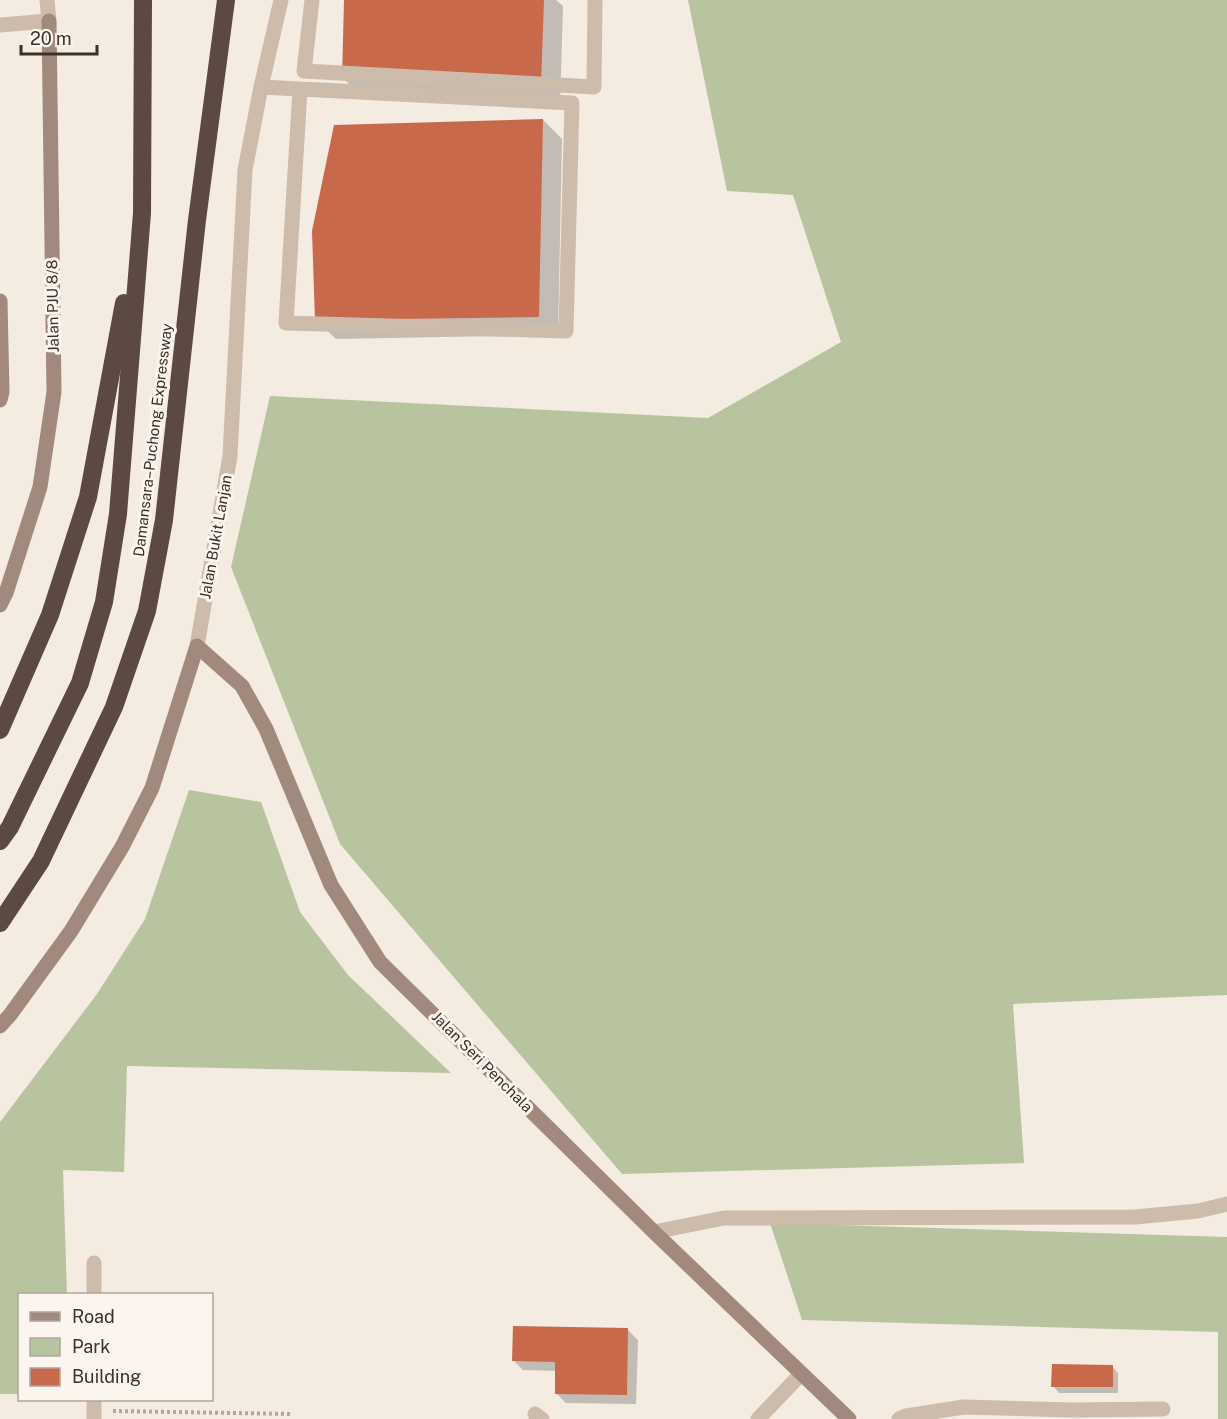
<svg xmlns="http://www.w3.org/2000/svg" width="1227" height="1419" viewBox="0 0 1227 1419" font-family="'Public Sans',sans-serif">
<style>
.green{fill:#b8c4a0}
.shadow{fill:#0003}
.building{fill:#c8694b}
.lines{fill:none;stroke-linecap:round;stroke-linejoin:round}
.path{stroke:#b9a596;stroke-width:4;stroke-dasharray:3 3;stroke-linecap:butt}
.lane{stroke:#cdbbac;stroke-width:15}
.street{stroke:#cdbbac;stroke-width:15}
.secondary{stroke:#a18a7d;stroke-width:15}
.highway{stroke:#5c4a42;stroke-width:18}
.labels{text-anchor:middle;stroke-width:6;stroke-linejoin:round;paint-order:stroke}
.street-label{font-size:15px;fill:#3b302b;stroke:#fbf5ee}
</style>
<rect width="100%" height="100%" fill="#f4ebe1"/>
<g class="green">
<path d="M 688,0 L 1227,0 L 1227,995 L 1013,1004 L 1024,1163 L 622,1174 L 340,844 L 231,567 L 270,396 L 708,418 L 841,342 L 793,195 L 727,191 Z"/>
<path d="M 189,790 L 261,802 L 300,912 L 348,975 L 451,1073 L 127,1066 L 124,1172 L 63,1170 L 67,1294 L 20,1294 L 19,1394 L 0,1394 L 0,1122 L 97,994 L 145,919 Z"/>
<path d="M 770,1223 L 1227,1237 L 1227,1419 L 1218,1419 L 1218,1332 L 802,1320 Z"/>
</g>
<g class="shadow">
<path d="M 346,0 L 556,0 L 563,6 L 560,105 L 363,99 L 344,79 Z"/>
<path d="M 543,120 L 562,139 L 558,335 L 336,339 L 316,320 Z"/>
<path d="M 628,1330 L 638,1340 L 636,1404 L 566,1403 L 556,1393 L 557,1371 L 523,1370 L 513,1360 Z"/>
<path d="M 1112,1366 L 1118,1373 L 1118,1393 L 1059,1393 L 1053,1386 Z"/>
</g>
<g class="building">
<path d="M 344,0 L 544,0 L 541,86 L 342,80 Z"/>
<path d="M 543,119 L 539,317 L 315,320 L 312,231 L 334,125 Z"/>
<path d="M 513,1326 L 628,1328 L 627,1395 L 555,1394 L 555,1362 L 512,1361 Z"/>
<path d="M 1052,1364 L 1113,1365 L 1113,1387 L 1051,1387 Z"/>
</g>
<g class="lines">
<path class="path" d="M 113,1411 L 292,1414"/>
<g class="lane">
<path d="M 312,0 L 304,71 L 594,87 L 595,0"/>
<path d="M 261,87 L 300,89 L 572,103 L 566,331 L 286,323 L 300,89"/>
<path d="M 654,1232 L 724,1218 L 1135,1217 L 1198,1211 L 1227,1204"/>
<path d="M 535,1414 L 542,1419"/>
<path d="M 758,1419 L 801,1374"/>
<path d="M 899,1419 L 906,1416 L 964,1407 L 1073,1410 L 1163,1409"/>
</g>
<g class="street">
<path d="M 0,25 L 49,21 L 47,0"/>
<path d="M 197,646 L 230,456 L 245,170 L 261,87 L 281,0"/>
<path d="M 94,1263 L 94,1294"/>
<path d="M 94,1400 L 94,1419"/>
</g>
<g class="secondary">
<path d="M 0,301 L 2,392 L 0,400"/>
<path d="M 0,605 L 6,593 L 40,487 L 54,392 L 49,21"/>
<path d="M 0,1026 L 10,1015 L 71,931 L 122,847 L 152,788 L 197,646 L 242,686 L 266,729 L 331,885 L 380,962 L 654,1232 L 849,1419"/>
</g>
<g class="highway">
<path d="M 0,730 L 50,615 L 88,497 L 124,303"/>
<path d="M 0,841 L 10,827 L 80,683 L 104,602 L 118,514 L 142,213 L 143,0"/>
<path d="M 0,923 L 41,861 L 114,707 L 147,611 L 164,520 L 197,220 L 226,0"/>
</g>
</g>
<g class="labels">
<g class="street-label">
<text transform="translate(53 306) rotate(-91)" y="5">Jalan PJU 8/8</text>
<text transform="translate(153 440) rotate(-83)" y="5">Damansara–Puchong Expressway</text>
<text transform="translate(216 537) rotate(-80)" y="5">Jalan Bukit Lanjan</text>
<text transform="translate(482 1062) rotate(45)" y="5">Jalan Seri Penchala</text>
</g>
</g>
<rect x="18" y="1293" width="195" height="108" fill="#fbf5ee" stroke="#aea6a0" stroke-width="1.5"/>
<rect x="30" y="1312" width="30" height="9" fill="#a18a7d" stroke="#aea6a0" stroke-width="1.5"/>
<text x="72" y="1323" font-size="18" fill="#3b302b">Road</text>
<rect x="30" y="1338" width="30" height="18" fill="#b8c4a0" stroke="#aea6a0" stroke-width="1.5"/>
<text x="72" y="1353" font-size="18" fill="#3b302b">Park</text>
<rect x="30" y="1368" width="30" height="18" fill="#c8694b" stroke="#aea6a0" stroke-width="1.5"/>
<text x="72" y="1383" font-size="18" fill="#3b302b">Building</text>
<path d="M21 45v9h76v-9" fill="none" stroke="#3b302b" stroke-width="3"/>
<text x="30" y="45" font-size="18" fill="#3b302b" stroke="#fbf5ee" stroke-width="4.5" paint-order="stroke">20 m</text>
</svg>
